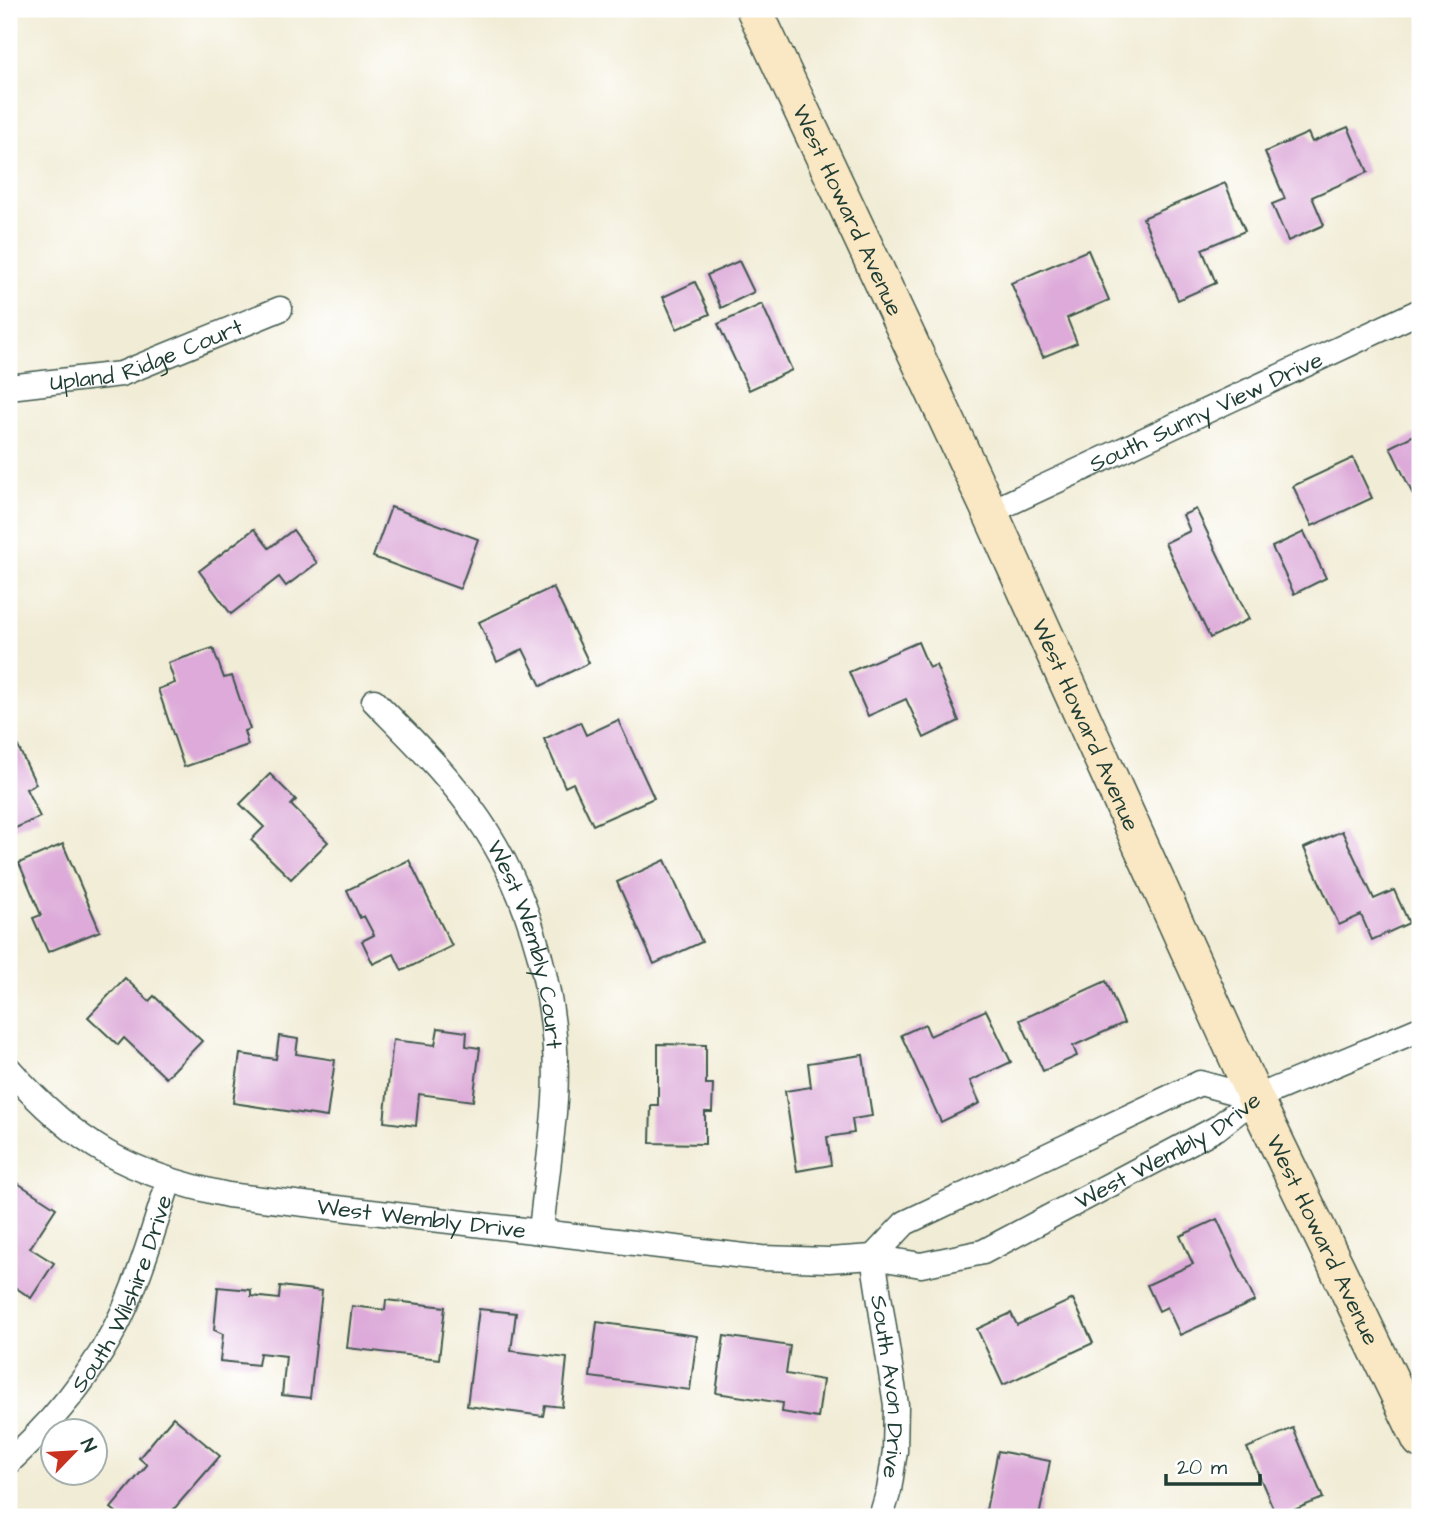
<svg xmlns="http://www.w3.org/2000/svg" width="1429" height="1526" viewBox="0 0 1429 1526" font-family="'Architects Daughter',sans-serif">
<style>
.building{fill:#ddaad9}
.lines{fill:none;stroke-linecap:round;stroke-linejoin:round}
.street-casing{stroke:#3e574c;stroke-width:27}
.secondary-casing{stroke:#3e574c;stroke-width:38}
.street{stroke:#fff;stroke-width:24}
.secondary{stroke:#fae7c3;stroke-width:35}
.labels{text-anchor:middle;stroke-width:5;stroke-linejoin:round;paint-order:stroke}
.street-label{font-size:23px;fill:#1f3d34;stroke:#fff}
</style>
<rect width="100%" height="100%" fill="#fff"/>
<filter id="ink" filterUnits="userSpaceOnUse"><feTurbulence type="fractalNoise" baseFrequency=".0143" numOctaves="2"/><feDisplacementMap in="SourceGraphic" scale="14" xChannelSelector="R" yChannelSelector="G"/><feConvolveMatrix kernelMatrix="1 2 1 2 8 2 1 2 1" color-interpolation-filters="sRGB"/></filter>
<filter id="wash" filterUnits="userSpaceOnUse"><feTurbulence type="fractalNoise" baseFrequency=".00686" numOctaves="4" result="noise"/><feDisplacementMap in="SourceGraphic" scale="28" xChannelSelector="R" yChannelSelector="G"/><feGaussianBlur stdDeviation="1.57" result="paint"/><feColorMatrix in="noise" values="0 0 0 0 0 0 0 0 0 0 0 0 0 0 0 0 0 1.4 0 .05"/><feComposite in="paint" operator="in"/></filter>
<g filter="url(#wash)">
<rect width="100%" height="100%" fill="#f1ecd5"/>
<g id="blocks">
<g class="building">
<path d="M 1420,116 L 1420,138 L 1412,120 Z"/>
<path d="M 1348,127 L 1368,172 L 1312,197 L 1324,225 L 1288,241 L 1272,204 L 1285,199 L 1265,152 L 1308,133 L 1312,142 Z"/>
<path d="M 1225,183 L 1245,231 L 1202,249 L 1216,283 L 1178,300 L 1143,218 Z"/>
<path d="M 1088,250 L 1109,300 L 1067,318 L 1077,343 L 1043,357 L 1011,283 Z"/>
<path d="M 739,261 L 754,292 L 721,308 L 707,275 Z"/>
<path d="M 695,282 L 710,314 L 677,329 L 663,297 Z"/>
<path d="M 762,304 L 792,370 L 749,390 L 718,324 Z"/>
<path d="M 1420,432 L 1420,499 L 1416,501 L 1390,447 Z"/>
<path d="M 1353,458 L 1372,498 L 1312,526 L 1293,486 Z"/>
<path d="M 391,507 L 478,539 L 460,589 L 373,557 Z"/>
<path d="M 1196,509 L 1249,619 L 1210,638 L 1165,543 L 1190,531 L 1183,515 Z"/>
<path d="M 254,529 L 269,548 L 293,530 L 317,563 L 286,586 L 279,577 L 231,614 L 199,571 Z"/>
<path d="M 1304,532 L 1326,578 L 1294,594 L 1272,547 Z"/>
<path d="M 553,587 L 589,663 L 541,686 L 523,649 L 497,662 L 479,622 Z"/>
<path d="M 918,642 L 929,668 L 936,665 L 959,721 L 924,738 L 906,699 L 868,716 L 849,672 Z"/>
<path d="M 213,648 L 224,678 L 232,676 L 250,729 L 244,731 L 248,745 L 184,767 L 158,689 L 175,683 L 168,663 Z"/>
<path d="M 618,720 L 654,798 L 593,825 L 573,783 L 565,787 L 544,739 L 580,722 L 586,735 Z"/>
<path d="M 9,728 L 36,784 L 26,789 L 40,817 L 9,831 Z"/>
<path d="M 270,774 L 296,800 L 291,805 L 328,842 L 291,879 L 251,840 L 264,827 L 240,804 Z"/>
<path d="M 1342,831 L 1374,899 L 1394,890 L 1409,923 L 1372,940 L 1361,915 L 1339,925 L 1304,848 Z"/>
<path d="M 63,844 L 100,931 L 48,952 L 33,918 L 41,915 L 19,863 Z"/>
<path d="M 409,860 L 452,946 L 402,971 L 394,954 L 373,964 L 362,941 L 374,935 L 364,916 L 360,918 L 347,890 Z"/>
<path d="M 665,860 L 702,942 L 654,964 L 617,882 Z"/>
<path d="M 125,978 L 149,1001 L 154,996 L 202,1041 L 166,1078 L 124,1038 L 118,1045 L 88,1017 Z"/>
<path d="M 1106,981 L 1124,1023 L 1073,1046 L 1077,1056 L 1043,1071 L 1020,1020 Z"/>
<path d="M 986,1010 L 1011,1062 L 970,1081 L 980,1103 L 941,1122 L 901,1035 L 925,1024 L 930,1036 Z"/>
<path d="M 438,1028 L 467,1032 L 466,1046 L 480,1048 L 473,1101 L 419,1094 L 416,1126 L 384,1122 L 393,1040 L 435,1045 Z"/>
<path d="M 279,1036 L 298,1039 L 296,1054 L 335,1060 L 327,1117 L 233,1103 L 240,1054 L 276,1059 Z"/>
<path d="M 658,1044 L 706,1045 L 706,1084 L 713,1084 L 712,1112 L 705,1112 L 705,1144 L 650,1143 L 651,1105 L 658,1105 Z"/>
<path d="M 863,1055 L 872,1116 L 852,1119 L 854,1133 L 827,1137 L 831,1165 L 797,1171 L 785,1091 L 811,1087 L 808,1063 Z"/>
<path d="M 16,1182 L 56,1208 L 30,1248 L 54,1263 L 31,1298 L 9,1283 L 9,1193 Z"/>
<path d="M 1217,1219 L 1255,1301 L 1180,1335 L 1167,1307 L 1159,1311 L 1147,1285 L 1193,1264 L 1180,1236 Z"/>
<path d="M 280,1286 L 322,1291 L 310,1398 L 282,1395 L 286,1356 L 260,1353 L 258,1365 L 220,1361 L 223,1334 L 214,1330 L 218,1287 L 251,1290 L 251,1296 L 279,1299 Z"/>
<path d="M 1073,1299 L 1093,1343 L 1003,1385 L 977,1329 L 1011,1313 L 1017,1325 Z"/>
<path d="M 386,1300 L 445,1307 L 439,1359 L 347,1348 L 352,1306 L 385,1310 Z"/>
<path d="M 479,1309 L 516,1313 L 511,1351 L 567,1358 L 562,1407 L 545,1405 L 543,1416 L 467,1406 Z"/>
<path d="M 597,1322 L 697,1336 L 690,1390 L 590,1377 Z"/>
<path d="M 724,1336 L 790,1346 L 786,1374 L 823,1380 L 818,1418 L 782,1412 L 783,1403 L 716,1393 Z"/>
<path d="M 173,1417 L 220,1456 L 167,1517 L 122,1517 L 111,1508 L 147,1465 L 139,1458 Z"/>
<path d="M 1293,1428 L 1323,1498 L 1277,1517 L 1247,1448 Z"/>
<path d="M 998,1451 L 1050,1461 L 1039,1517 L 980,1517 L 981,1513 L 985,1515 Z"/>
</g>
</g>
</g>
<g filter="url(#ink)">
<use href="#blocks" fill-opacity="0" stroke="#3e574c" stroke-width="2"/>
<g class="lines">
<g class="street-casing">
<g id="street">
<path id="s1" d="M 9,387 L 121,374 L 280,309"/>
<path id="s2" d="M 990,512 L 1420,311"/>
<path id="s3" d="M 374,701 C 411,739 450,776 480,821 C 532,897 561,1007 555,1100 C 552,1144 545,1188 541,1232"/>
<path id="s4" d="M 9,1069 C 76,1145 129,1174 228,1195 L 761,1258 L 829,1260 L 873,1257 L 921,1265 L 983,1252 L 1217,1128 L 1255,1098 L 1420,1029"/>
<path d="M 873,1257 L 905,1223 L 1200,1083 L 1255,1098"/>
<path id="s5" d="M 873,1257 L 896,1405 L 895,1451 L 889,1490 L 881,1517"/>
<path id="s6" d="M 9,1462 C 62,1413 110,1352 135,1283 C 148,1250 158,1215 169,1181"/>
</g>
</g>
<g class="secondary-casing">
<g id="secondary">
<path id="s7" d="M 754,9 L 990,512 L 1255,1098 L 1420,1440"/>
</g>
</g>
<use href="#street" class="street"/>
<use href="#secondary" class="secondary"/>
</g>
</g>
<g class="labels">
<g class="street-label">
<text dy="8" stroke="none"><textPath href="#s7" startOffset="222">West Howard Avenue</textPath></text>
<text dy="8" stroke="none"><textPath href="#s1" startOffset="142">Upland Ridge Court</textPath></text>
<text dy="8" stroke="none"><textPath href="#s2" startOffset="238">South Sunny View Drive</textPath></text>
<text dy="8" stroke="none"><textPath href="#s7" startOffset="789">West Howard Avenue</textPath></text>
<text dy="8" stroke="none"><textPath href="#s3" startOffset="294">West Wembly Court</textPath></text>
<text dy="8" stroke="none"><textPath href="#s4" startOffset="1230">West Wembly Drive</textPath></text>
<text dy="8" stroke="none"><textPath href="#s4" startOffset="453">West Wembly Drive</textPath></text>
<text dy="8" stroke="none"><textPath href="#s7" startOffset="1356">West Howard Avenue</textPath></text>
<text dy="8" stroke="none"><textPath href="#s6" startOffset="206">South Wilshire Drive</textPath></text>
<text dy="8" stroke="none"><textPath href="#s5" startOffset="131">South Avon Drive</textPath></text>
</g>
</g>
<rect width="1429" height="1526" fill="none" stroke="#fff" stroke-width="35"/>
<g transform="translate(74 1452) rotate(65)"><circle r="33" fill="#ffffff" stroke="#a5b1ae" stroke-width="2"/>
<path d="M0-5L12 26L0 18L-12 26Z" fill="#c8321e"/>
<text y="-10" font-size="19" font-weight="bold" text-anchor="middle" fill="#1f3d34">N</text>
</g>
<path d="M1166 1474v10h94v-10" fill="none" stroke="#1f3d34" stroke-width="3.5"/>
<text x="1177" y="1474" font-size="21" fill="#1f3d34" stroke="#ffffff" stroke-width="5" paint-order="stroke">20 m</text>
</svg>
